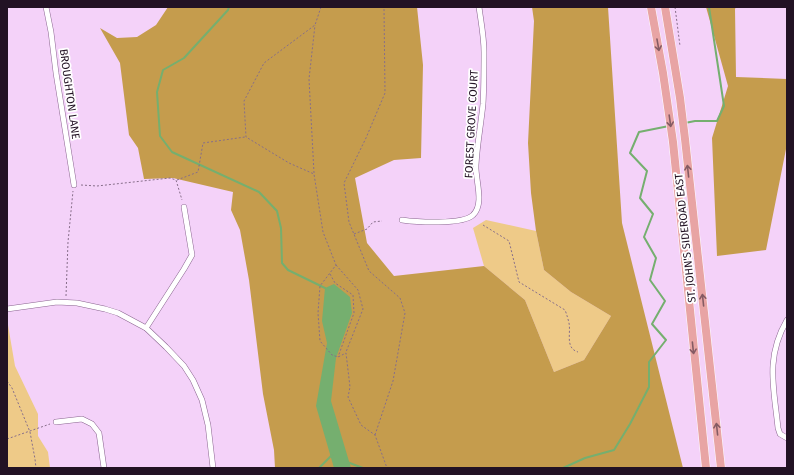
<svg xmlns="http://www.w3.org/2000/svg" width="794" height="475" viewBox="0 0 794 475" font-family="'Fira Sans',sans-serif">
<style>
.green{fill:#eeca88}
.forest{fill:#c59c4d}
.water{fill:#75af6f}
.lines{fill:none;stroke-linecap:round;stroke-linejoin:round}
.stream{stroke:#75af6f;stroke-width:2}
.minor-casing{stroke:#8a6490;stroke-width:6}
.primary-casing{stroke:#fff;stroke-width:9}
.path{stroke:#876e8a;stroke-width:1;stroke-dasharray:2 2;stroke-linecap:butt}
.minor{stroke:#fff;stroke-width:5}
.primary{stroke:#e8a4a4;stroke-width:8}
.oneway{stroke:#855b64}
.labels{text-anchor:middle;stroke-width:3.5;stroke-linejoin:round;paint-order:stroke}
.street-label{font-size:11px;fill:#221224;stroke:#fff}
</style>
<rect width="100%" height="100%" fill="#f4d2f9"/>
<g class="green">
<path d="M 486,220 L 536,231 L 544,270 L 571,292 L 611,316 L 584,360 L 554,372 L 525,300 L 484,266 L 473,228 Z"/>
<path d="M 7,325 L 8,325 L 15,366 L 38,414 L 38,436 L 48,452 L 50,468 L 7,468 Z"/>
</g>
<g class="forest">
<path d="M 168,7 L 417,7 L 423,65 L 421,158 L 394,160 L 355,178 L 367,243 L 394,276 L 484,266 L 525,300 L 554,372 L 584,360 L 611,316 L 571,292 L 544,270 L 536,231 L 531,193 L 528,143 L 534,21 L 532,7 L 608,7 L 622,223 L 683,468 L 275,468 L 274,450 L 263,394 L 249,280 L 240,230 L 231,210 L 233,192 L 173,178 L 144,179 L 138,148 L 129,135 L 120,63 L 100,28 L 117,38 L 137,37 L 156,25 Z"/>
<path d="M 706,7 L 736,7 L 735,9 L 736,77 L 787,79 L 787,144 L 766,250 L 717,256 L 712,138 L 728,86 Z"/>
</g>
<path class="water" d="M 334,284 L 350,297 L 352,313 L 336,358 L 331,401 L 351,468 L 334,468 L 316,406 L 327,343 L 322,321 L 325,288 Z"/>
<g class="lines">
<g class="stream">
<path d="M 229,7 L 228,10 L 184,58 L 163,70 L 157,92 L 160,136 L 172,152 L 259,192 L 277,211 L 281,228 L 282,263 L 288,270 L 325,288"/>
<path d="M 685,123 L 695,121 L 717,121 L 724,106 L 709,7"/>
<path d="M 347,462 L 363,468"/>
<path d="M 319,468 L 332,455"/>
<path d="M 563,468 L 585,458 L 614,450 L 630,424 L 649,387 L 649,362 L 666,340 L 652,324 L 665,301 L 650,280 L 656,258 L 644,237 L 653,214 L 640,198 L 647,171 L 630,153 L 639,132 L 669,126"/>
</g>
<g class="minor-casing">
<g id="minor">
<path d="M 46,7 L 51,32 L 56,73 L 74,185"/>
<path d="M 402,220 C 416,222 463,225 473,215 C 485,204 475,179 476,165 C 477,145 481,124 483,104 C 484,87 484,69 484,52 C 484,37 481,22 479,7"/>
<path d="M 7,309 L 57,302 L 77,303 L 105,309 L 118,313 L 146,328 L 166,347 L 184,366 L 193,380 L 202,400 L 208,425 L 213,468"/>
<path d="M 787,320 C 765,358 774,388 778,428 L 780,434 L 787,438"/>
<path d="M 146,328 L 184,269 L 192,255 L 184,207"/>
<path d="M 56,422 L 82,419 L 92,424 L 99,433 L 104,468"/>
</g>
</g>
<g class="primary-casing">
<g id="primary">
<path d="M 651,7 L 663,73 L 673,142 L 706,468"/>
<path d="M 665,7 L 680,98 L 685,139 L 721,468"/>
</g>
</g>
<g class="path">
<path d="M 321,7 L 315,25 L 264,63 L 244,101 L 246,137 L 289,163 L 314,174 L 323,232 L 336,265 L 320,286 L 318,313 L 320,341 L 332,355 L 338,357 L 346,353 L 350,387 L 348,397 L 361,425 L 375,435 L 387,468"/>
<path d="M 675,7 L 680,46"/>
<path d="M 314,173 L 309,79 L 315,25"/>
<path d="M 177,180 L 198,172 L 203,143 L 245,137"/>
<path d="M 81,185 L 97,186 L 170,178 L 176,180 L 182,200"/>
<path d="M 483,225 L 509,241 L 519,282 L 565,310 C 567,315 568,319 569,323 C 571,334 565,348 578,352"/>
<path d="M 354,234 L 367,229 L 373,222 L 382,221"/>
<path d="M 336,265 L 358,290 L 363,309 L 346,352"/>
<path d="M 330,274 L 335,283 L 353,295 L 354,313 L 338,357"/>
<path d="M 66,296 L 68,242 L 73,191"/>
<path d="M 7,381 L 12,388 L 30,432 L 35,459 L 36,468"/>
<path d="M 375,435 L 393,381 L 405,313 L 400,298 L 369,271 L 349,222 L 344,183 L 366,138 L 385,93 L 384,7"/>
<path d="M 7,439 L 50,424"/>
</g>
<use href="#minor" class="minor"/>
<use href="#primary" class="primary"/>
</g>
<defs><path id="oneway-shaft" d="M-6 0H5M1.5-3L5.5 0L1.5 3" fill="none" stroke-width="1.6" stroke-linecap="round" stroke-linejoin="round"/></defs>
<g class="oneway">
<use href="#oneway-shaft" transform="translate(658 45) rotate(80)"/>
<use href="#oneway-shaft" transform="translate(670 121) rotate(82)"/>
<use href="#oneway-shaft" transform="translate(688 171) rotate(-96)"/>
<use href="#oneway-shaft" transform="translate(703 300) rotate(-96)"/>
<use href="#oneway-shaft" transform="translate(693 348) rotate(84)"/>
<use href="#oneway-shaft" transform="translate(717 429) rotate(-96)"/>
</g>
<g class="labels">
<g class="street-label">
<text transform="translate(70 94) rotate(82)" y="4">BROUGHTON LANE</text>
<text transform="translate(471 124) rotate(-87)" y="4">FOREST GROVE COURT</text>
<text transform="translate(685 238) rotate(-96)" y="4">ST. JOHN'S SIDEROAD EAST</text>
</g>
</g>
<rect width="794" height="475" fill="none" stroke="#221224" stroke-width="16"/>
</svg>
